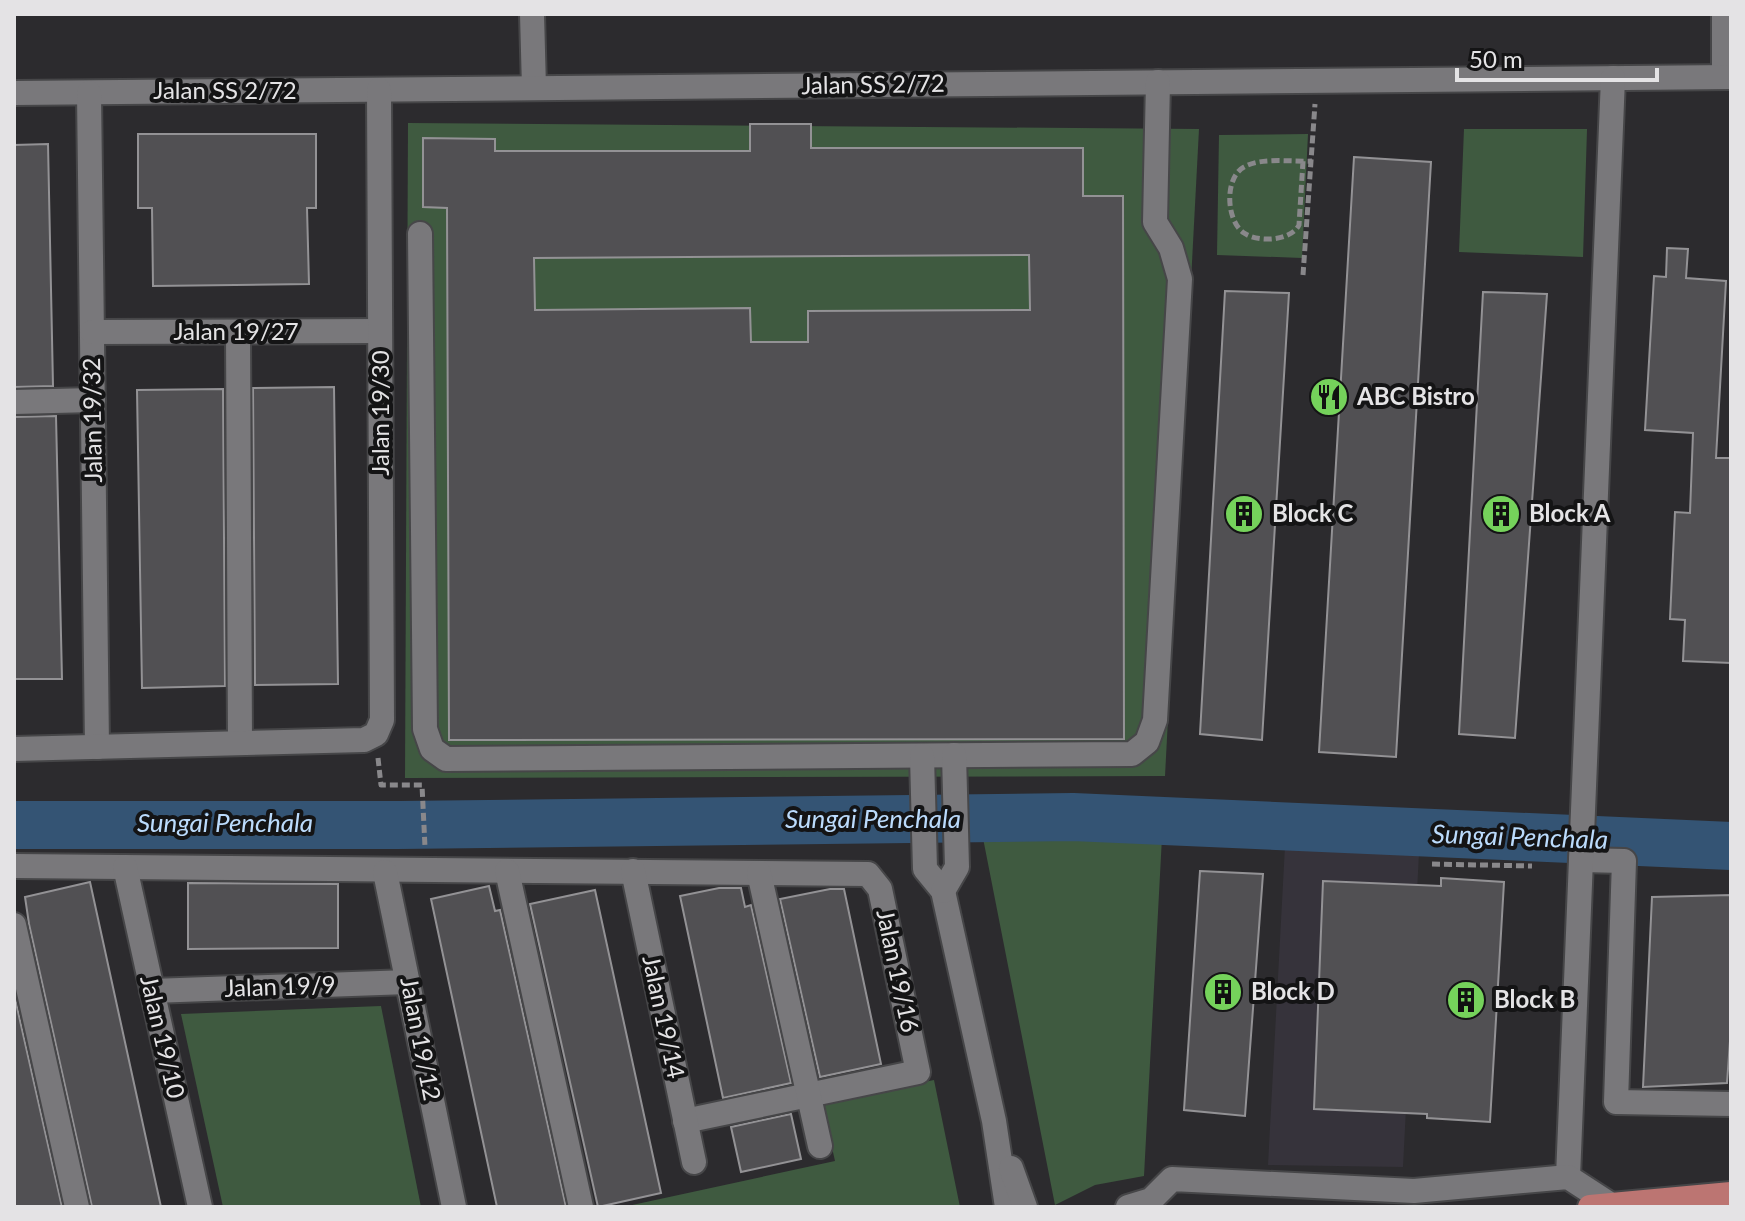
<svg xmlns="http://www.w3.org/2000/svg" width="1745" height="1221" viewBox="0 0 1745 1221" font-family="Lato,sans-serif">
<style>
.built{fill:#36333b}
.green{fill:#3f5a40}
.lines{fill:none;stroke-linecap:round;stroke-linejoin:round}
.river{stroke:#345474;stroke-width:48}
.building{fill:#515053;stroke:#939295;stroke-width:2;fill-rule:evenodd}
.minor-casing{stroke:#464648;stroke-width:28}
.major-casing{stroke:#464648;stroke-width:28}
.path{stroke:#89888b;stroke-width:5;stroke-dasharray:8 4;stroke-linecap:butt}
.minor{stroke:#79787b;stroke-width:24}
.major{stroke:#bc7572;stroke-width:24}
.labels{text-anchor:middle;stroke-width:8;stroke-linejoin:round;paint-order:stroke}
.street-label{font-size:24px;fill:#e4e3e5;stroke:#141415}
.poi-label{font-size:24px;font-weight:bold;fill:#e4e3e5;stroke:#141415;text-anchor:start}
.water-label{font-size:26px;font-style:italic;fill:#bbdbfc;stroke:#141415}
</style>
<rect width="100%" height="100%" fill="#2c2b2e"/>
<path class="built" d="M 1285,846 L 1419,853 L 1403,1167 L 1268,1165 Z"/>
<g class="green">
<path d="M 408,123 L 1199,129 L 1165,776 L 405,778 Z"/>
<path d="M 1464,129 L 1587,129 L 1583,257 L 1459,252 Z"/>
<path d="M 1308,134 L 1302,258 L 1217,255 L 1219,135 Z"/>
<path d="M 982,833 L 1162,837 L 1144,1176 L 1095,1185 L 1055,1205 Z"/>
<path d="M 381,1006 L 421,1207 L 223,1207 L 181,1014 Z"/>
<path d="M 934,1080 L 960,1207 L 623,1207 L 835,1161 L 822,1103 Z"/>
</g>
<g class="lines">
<path class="river" d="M 14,825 L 399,825 L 1073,817 L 1731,846"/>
</g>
<g class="building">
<path d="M 750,124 L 811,124 L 811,148 L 1083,148 L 1083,196 L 1123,196 L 1124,739 L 449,740 L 447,208 L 423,207 L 423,138 L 495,139 L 495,151 L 750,151 ZM 1029,255 L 1030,310 L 808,311 L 808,342 L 751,342 L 750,308 L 535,310 L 534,258 Z"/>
<path d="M 138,134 L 316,134 L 316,208 L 307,208 L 309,284 L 153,286 L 152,208 L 138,208 Z"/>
<path d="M 48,144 L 53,386 L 14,387 L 14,145 Z"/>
<path d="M 1354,157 L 1431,162 L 1396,757 L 1319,752 Z"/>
<path d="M 1667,248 L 1688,249 L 1686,278 L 1726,281 L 1716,458 L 1731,458 L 1731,663 L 1683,661 L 1685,620 L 1670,619 L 1675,512 L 1690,513 L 1693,433 L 1645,430 L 1654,276 L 1666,277 Z"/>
<path d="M 1225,291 L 1289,293 L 1262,740 L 1200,734 Z"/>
<path d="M 1483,292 L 1547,294 L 1515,738 L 1459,734 Z"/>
<path d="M 334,387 L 338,684 L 255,685 L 253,388 Z"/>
<path d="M 223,389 L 225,686 L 142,688 L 137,390 Z"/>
<path d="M 56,416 L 62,679 L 14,679 L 14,417 Z"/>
<path d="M 1200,871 L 1263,874 L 1245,1116 L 1184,1110 Z"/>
<path d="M 1441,878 L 1504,882 L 1490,1122 L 1427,1118 L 1427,1114 L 1314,1109 L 1323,881 L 1441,886 Z"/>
<path d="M 90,882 L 161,1207 L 92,1207 L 29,924 L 25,897 Z"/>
<path d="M 188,883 L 338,884 L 338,948 L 188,949 Z"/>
<path d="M 489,886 L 495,911 L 500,910 L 566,1207 L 497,1207 L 431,899 Z"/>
<path d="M 719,888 L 741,888 L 745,907 L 751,905 L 791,1083 L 723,1098 L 680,896 Z"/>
<path d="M 830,889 L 844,889 L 881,1064 L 820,1077 L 780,899 Z"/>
<path d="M 595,890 L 661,1193 L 598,1207 L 530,904 Z"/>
<path d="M 1731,895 L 1731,1027 L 1727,1083 L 1643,1087 L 1652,897 Z"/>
<path d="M 14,994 L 62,1207 L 14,1207 Z"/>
<path d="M 791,1114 L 801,1159 L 741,1172 L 731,1127 Z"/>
</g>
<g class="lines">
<g class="minor-casing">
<g id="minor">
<path d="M 532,14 L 534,88"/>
<path d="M 1724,77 L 1724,14"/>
<path d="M 14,93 L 1731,77"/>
<path d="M 89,93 L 97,747"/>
<path d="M 420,234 L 425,729 L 432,749 L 446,759 L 1132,754 L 1147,742 L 1155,720 L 1180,279 L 1171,248 L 1155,222 L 1158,82"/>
<path d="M 92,332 L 380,331"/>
<path d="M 238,332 L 240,743"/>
<path d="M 14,402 L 93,400"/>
<path d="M 14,749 L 364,740 L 376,734 L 382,720 L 379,90"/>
<path d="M 922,756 L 925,869 L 943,891 L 994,1121 L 1007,1207"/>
<path d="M 1581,860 L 1624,861 L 1616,1102 L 1731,1104"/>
<path d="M 14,866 L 868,874 L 880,889 L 918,1072 L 685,1121"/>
<path d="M 125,867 L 200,1207"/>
<path d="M 507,871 L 581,1207"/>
<path d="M 633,871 L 694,1162"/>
<path d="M 385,872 L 454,1207"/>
<path d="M 759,873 L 820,1146"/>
<path d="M 943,891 L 957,867 L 954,755"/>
<path d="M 14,925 L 77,1207"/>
<path d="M 152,991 L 408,982"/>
<path d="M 1011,1168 L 1025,1207"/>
<path d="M 1568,1177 L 1613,78"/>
<path d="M 1128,1207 L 1151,1200 L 1172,1179 L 1414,1191 L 1568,1177 L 1608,1203"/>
</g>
</g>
<g class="major-casing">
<path id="major" d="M 1590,1207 L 1731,1194"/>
</g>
<g class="path">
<path d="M 1303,161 L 1299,225 C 1291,241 1258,243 1244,233 C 1226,221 1224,178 1244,167 C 1261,157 1292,162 1312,161"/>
<path d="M 1303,275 L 1315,104"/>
<path d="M 378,758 L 381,785 L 422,785 L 425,847"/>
<path d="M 1432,864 L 1532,866"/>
</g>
<use href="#minor" class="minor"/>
<use href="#major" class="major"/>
</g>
<defs>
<g id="restaurant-disc" transform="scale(2)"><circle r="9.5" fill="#75d25b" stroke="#141415"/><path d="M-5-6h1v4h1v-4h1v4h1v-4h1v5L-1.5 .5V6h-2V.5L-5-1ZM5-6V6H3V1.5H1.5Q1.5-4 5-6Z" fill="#111"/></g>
<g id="building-disc" transform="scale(2)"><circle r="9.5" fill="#75d25b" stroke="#141415"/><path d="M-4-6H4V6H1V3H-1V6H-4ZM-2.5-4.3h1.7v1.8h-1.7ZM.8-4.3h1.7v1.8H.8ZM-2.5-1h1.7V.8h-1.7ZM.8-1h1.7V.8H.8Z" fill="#111"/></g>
</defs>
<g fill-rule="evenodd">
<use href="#restaurant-disc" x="1329" y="397"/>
<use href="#building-disc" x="1244" y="514"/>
<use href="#building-disc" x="1501" y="514"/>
<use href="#building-disc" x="1223" y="992"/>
<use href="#building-disc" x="1466" y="1000"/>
</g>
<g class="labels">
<g class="street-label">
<text transform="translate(873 85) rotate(-1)" y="8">Jalan SS 2/72</text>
<text x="225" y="99">Jalan SS 2/72</text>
<text x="236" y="340">Jalan 19/27</text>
<text transform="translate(381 413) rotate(-90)" y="8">Jalan 19/30</text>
<text transform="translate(93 420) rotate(-91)" y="8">Jalan 19/32</text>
<text transform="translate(897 971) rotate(78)" y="8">Jalan 19/16</text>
<text transform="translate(280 987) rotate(-2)" y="8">Jalan 19/9</text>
<text transform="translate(663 1017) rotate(78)" y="8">Jalan 19/14</text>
<text transform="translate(162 1037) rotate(77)" y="8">Jalan 19/10</text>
<text transform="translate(420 1039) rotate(79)" y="8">Jalan 19/12</text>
</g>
<g class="poi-label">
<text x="1357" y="405">ABC Bistro</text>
<text x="1272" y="522">Block C</text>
<text x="1529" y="522">Block A</text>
<text x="1251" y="1000">Block D</text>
<text x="1494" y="1008">Block B</text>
</g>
<g class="water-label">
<text x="873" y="828">Sungai Penchala</text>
<text x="225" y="832">Sungai Penchala</text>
<text transform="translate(1520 837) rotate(2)" y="9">Sungai Penchala</text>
</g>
</g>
<rect width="1745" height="1221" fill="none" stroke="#e4e3e5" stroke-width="32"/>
<path d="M1457 68v12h200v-12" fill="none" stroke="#e4e3e5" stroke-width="4"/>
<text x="1469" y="68" font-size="24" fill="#e4e3e5" stroke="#141415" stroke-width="6" paint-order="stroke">50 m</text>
</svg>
